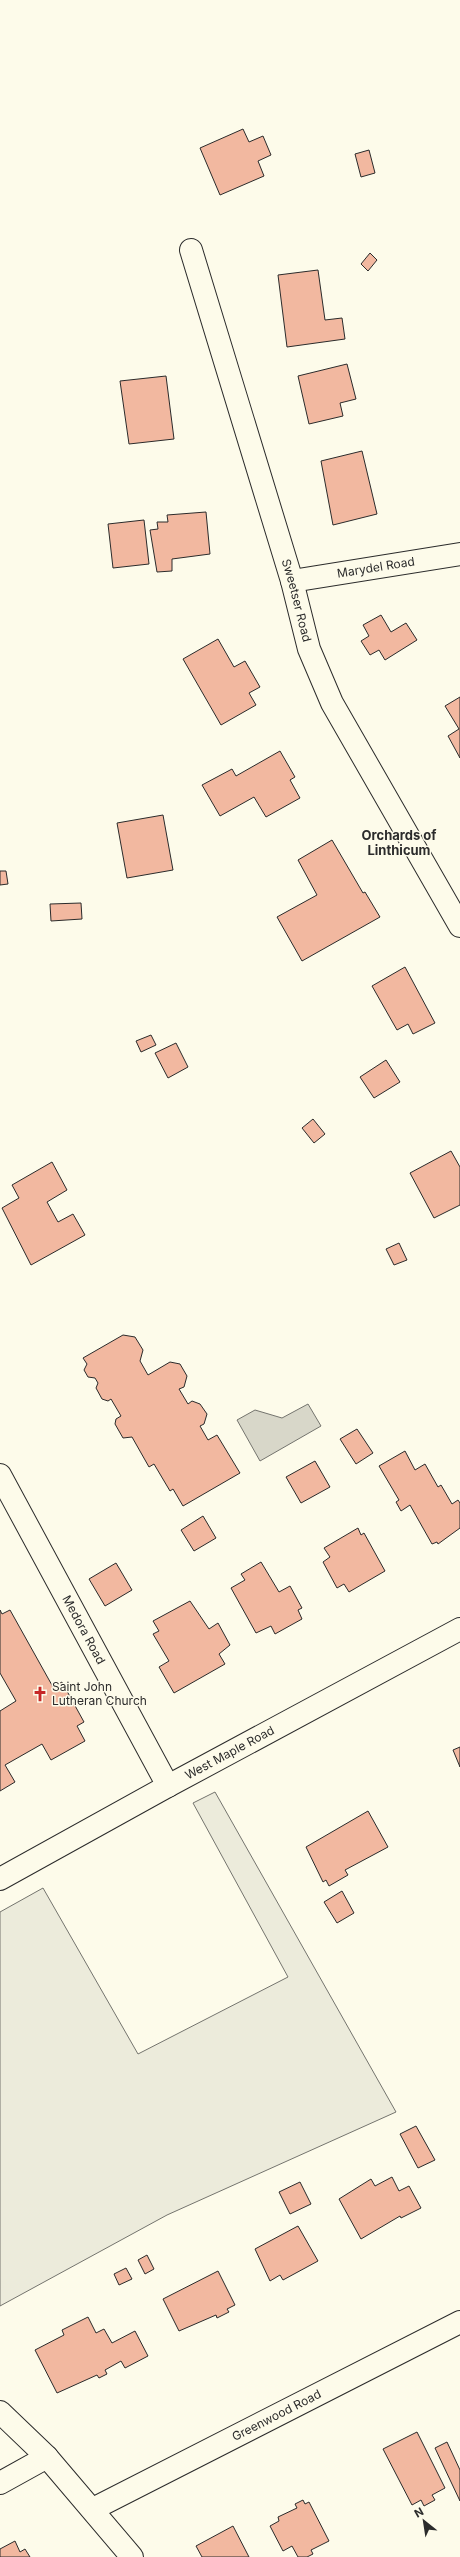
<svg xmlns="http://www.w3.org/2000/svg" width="460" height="2557" viewBox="0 0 460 2557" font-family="Inter,sans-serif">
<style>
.green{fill:#ecebdb;stroke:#74746e}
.water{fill:#d8d7c9;stroke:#74746e}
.building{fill:#f2b8a0;stroke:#2b2b2b}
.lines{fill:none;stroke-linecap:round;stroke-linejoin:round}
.minor-casing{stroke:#2b2b2b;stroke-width:24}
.minor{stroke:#fdfbea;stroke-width:22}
.labels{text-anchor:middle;stroke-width:3;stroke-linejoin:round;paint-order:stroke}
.street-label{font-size:12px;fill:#2b2b2b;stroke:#fdfbea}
.poi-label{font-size:12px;fill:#2b2b2b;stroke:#fdfbea;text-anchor:start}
.neighbourhood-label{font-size:13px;font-weight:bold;fill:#2b2b2b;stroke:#fdfbea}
</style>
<rect width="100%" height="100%" fill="#fdfbea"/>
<path class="green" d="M 215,1792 L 396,2112 L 167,2215 L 0,2306 L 0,1912 L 43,1888 L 138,2054 L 288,1977 L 193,1803 Z"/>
<path class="water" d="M 308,1404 L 321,1426 L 260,1461 L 237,1420 L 255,1410 L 282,1418 Z"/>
<g class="building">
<path d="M 243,129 L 249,142 L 263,136 L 271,155 L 258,161 L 264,176 L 220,195 L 200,148 Z"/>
<path d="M 369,150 L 375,173 L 361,177 L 355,154 Z"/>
<path d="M 370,253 L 377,260 L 368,271 L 361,264 Z"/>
<path d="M 318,270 L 325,320 L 342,318 L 345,339 L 287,347 L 278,275 Z"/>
<path d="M 347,364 L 356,399 L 340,403 L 343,416 L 309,424 L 298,376 Z"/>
<path d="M 166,376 L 174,439 L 129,444 L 120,381 Z"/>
<path d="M 362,451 L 377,514 L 333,525 L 321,461 Z"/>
<path d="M 206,512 L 210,554 L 172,559 L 172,571 L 157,572 L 150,530 L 158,529 L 157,522 L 168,522 L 167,515 Z"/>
<path d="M 144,520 L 149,564 L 113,568 L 108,524 Z"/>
<path d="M 381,615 L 391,632 L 406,623 L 417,640 L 385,660 L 379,650 L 370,655 L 361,641 L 369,636 L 363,625 Z"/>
<path d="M 218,639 L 234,667 L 245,661 L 260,687 L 249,693 L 256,705 L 221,725 L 183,659 Z"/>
<path d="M 460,697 L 460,758 L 448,736 L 459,729 L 445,706 Z"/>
<path d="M 280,751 L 295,777 L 290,780 L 300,798 L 266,817 L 254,797 L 220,816 L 202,785 L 232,769 L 236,776 Z"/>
<path d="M 163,815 L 173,870 L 127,878 L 117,823 Z"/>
<path d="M 332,840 L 363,893 L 365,892 L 380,917 L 302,961 L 277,917 L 317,895 L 298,860 Z"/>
<path d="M 0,871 L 6,871 L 8,884 L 0,885 Z"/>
<path d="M 81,903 L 82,919 L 51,921 L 50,904 Z"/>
<path d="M 405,967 L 435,1023 L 413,1034 L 408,1024 L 397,1030 L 372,986 Z"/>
<path d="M 151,1035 L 156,1045 L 141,1052 L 136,1041 Z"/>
<path d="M 176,1043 L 188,1067 L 168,1078 L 155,1053 Z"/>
<path d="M 386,1060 L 400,1082 L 374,1098 L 360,1077 Z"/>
<path d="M 313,1119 L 325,1134 L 314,1143 L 302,1128 Z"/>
<path d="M 451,1151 L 460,1167 L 460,1205 L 434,1218 L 410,1173 Z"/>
<path d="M 52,1162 L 67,1190 L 47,1202 L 58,1222 L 73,1214 L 85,1235 L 31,1265 L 2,1208 L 19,1198 L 12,1185 Z"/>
<path d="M 399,1243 L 407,1260 L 394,1265 L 386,1249 Z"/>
<path d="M 123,1335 L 135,1337 L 143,1350 L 140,1361 L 148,1375 L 170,1362 L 180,1364 L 187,1376 L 184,1387 L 179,1389 L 188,1404 L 192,1401 L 200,1404 L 207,1414 L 204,1424 L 200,1426 L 208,1440 L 217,1435 L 240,1473 L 183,1506 L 173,1489 L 170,1491 L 154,1464 L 149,1467 L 132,1437 L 123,1438 L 115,1424 L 116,1419 L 121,1416 L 111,1399 L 108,1401 L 102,1399 L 96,1388 L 98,1383 L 95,1378 L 88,1377 L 84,1370 L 87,1364 L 83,1358 Z"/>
<path d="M 357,1429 L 373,1453 L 356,1464 L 340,1439 Z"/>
<path d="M 405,1451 L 415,1470 L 425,1464 L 438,1487 L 441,1485 L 452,1504 L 458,1500 L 460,1503 L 460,1528 L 438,1544 L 437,1542 L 432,1544 L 410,1505 L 401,1511 L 396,1502 L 399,1500 L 379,1466 Z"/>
<path d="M 315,1461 L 330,1487 L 301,1503 L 286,1477 Z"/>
<path d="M 203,1516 L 216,1538 L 194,1551 L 181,1530 Z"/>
<path d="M 358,1528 L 361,1535 L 364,1533 L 385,1571 L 349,1592 L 344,1584 L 337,1588 L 323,1562 L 330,1557 L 324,1548 Z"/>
<path d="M 261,1562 L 279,1592 L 290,1586 L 302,1608 L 298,1610 L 302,1619 L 275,1634 L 271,1626 L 256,1633 L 231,1588 L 245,1580 L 241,1574 Z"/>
<path d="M 116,1563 L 132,1590 L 105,1606 L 89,1579 Z"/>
<path d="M 190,1601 L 209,1629 L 218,1623 L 230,1645 L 219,1654 L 225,1664 L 174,1693 L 159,1667 L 169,1661 L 153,1634 L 159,1631 L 153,1621 Z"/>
<path d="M 0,1610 L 2,1614 L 10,1610 L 53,1687 L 62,1682 L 84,1722 L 77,1726 L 85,1741 L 51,1760 L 42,1744 L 5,1765 L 15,1782 L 0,1791 L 0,1711 L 16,1701 L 0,1673 Z"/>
<path d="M 460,1747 L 460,1767 L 453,1750 Z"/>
<path d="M 368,1811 L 388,1847 L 345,1870 L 348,1875 L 329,1886 L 326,1880 L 323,1882 L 306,1847 Z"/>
<path d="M 342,1891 L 354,1913 L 337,1923 L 324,1902 Z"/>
<path d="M 416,2126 L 435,2160 L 418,2168 L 400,2134 Z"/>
<path d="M 392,2177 L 399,2191 L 409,2186 L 421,2208 L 401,2218 L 400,2216 L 361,2239 L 339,2199 L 371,2179 L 375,2186 Z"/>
<path d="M 300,2182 L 311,2204 L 290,2214 L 279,2192 Z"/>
<path d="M 298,2226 L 318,2261 L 283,2280 L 280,2275 L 270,2281 L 255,2249 Z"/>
<path d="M 147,2255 L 154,2269 L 145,2274 L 138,2260 Z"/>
<path d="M 126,2268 L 132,2279 L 119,2285 L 114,2274 Z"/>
<path d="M 218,2271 L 235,2305 L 227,2309 L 229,2312 L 217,2318 L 216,2315 L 179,2331 L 163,2299 Z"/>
<path d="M 88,2317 L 96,2333 L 104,2329 L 112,2343 L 135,2331 L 148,2356 L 125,2368 L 121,2361 L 105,2370 L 107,2374 L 99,2378 L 97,2375 L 57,2393 L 35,2350 L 64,2335 L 62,2330 Z"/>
<path d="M 417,2432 L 445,2488 L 432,2495 L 435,2500 L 424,2506 L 421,2500 L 412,2505 L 383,2449 Z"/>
<path d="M 447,2442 L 460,2470 L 460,2501 L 435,2448 Z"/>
<path d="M 303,2500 L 305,2504 L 309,2502 L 329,2541 L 311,2550 L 313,2554 L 307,2557 L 298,2557 L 292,2546 L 283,2551 L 270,2526 L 279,2521 L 278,2517 L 297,2508 L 295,2504 Z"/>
<path d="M 233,2526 L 249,2557 L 202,2557 L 196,2546 Z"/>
<path d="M 15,2541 L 20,2552 L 25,2549 L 30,2557 L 0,2557 L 0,2549 Z"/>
</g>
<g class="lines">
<g class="minor-casing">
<g id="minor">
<path id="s1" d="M 191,250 L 292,581 L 309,649 L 332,703 L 460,926"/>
<path id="s2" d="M 292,581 L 460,554"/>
<path id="s3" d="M 0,1475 L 168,1786"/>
<path id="s4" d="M 0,1879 L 168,1786 L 460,1629"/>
<path d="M 0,2412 L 47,2457 L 132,2557"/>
<path d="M 0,2483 L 47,2457"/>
<path id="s5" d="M 93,2509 L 460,2322"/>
</g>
</g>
<use href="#minor" class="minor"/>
</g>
<defs>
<g id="church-bare" transform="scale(1.2)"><path d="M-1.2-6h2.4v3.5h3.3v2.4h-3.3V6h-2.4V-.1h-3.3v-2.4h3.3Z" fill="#c62828" stroke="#fdfbea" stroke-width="2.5" paint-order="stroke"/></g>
</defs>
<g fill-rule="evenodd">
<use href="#church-bare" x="40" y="1694"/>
</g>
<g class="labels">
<g class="street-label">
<text dy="4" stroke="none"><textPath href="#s2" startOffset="85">Marydel Road</textPath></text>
<text dy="4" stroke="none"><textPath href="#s1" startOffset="366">Sweetser Road</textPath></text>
<text dy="4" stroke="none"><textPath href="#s3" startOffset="176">Medora Road</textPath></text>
<text dy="4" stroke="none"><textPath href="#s4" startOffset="262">West Maple Road</textPath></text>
<text dy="4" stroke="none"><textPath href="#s5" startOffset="206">Greenwood Road</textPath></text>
</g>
<g class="poi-label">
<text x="52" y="1691">Saint John<tspan x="52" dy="14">Lutheran Church</tspan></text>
</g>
<g class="neighbourhood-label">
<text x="399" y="840">Orchards of<tspan x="399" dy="15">Linthicum</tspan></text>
</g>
</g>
<g transform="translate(424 2521) rotate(330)" stroke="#fdfbea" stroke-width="3" paint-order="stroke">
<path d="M0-3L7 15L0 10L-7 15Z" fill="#2b2b2b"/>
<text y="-6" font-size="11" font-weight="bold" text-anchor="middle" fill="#2b2b2b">N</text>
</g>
</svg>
